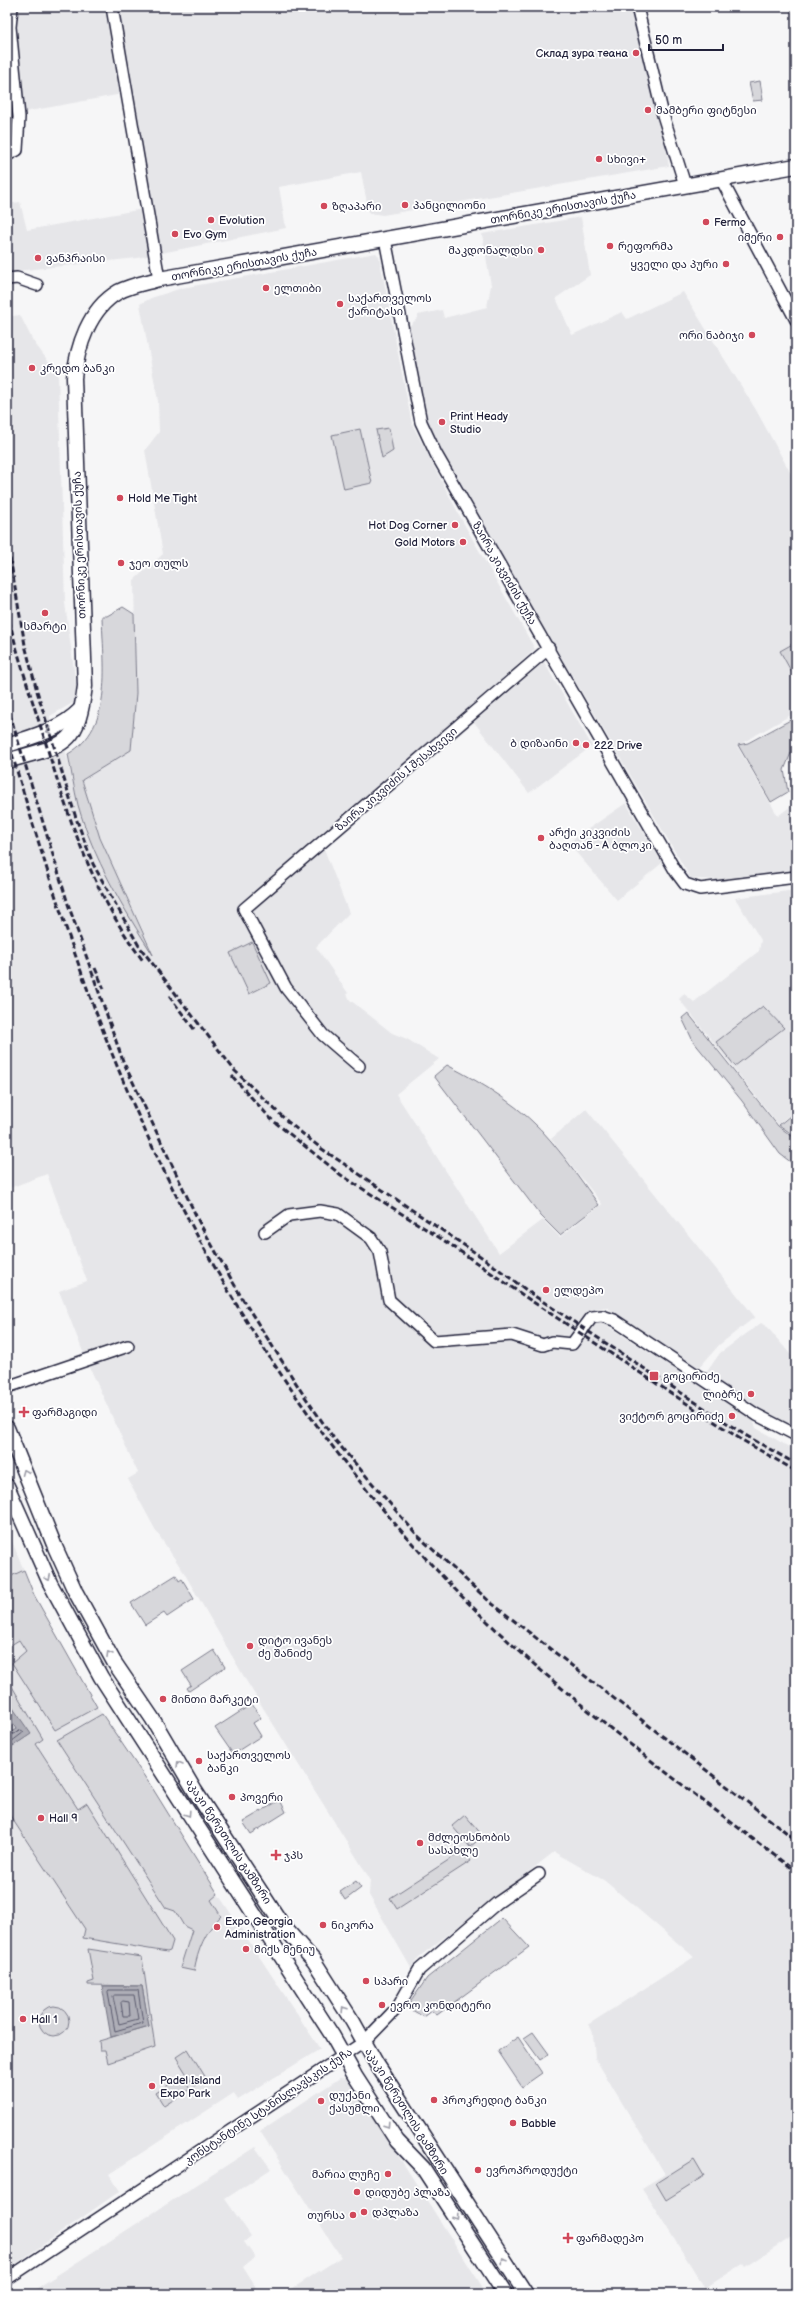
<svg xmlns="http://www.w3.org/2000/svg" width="803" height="2301" viewBox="0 0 803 2301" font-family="'Balsamiq Sans','Noto Sans Georgian',sans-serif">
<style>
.built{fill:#e6e6e9}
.green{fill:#d7d7db;stroke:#7c7c8b}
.water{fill:#aeaeb7;stroke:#767685}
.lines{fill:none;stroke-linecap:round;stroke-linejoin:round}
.shore{stroke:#5a5a6d;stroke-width:1}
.minor-casing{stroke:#22223b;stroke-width:14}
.major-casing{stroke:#22223b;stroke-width:17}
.minor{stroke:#fff;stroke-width:11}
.major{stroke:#fff;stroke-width:14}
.rail{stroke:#22223b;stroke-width:3;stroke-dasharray:6 3;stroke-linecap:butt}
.oneway{stroke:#9c9ca7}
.poi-dot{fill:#d1495b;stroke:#fff;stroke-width:1.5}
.labels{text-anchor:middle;stroke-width:3.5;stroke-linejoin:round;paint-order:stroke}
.poi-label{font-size:11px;fill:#22223b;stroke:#fff;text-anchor:start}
.street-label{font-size:11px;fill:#22223b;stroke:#fff}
</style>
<rect width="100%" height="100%" fill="#f6f6f7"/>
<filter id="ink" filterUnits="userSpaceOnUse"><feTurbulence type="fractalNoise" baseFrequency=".025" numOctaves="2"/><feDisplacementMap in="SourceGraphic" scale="8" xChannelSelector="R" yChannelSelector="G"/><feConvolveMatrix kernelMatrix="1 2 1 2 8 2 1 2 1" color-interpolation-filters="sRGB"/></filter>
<g filter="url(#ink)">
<g class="built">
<path d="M 14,7 L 641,7 L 669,166 L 383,215 L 369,213 L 361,172 L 279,187 L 286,228 L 137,258 L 7,272 L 7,204 L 20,202 L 27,230 L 143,209 L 122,94 L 24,112 L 12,25 Z"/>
<path d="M 581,217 L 590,275 L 556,298 L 572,335 L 622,312 L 627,319 L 683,292 L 756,410 L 796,483 L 796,712 L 737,746 L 778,816 L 791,806 L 796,827 L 796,871 L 723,880 L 691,879 L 434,440 L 426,421 L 409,326 L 418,318 L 418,315 L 442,310 L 444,318 L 487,307 L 491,285 L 482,234 Z"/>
<path d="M 376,253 L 379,256 L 412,424 L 464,524 L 535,649 L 472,706 L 319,836 L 349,913 L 316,947 L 348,993 L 347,994 L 350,1000 L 392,1033 L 407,1039 L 439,1059 L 396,1094 L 499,1253 L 543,1220 L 560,1237 L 602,1204 L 551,1139 L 586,1109 L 755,1317 L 719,1345 L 699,1368 L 606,1307 L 586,1312 L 753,1419 L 756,1428 L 796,1451 L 796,2233 L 745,2267 L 743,2264 L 705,2288 L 642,2188 L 665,2174 L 595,2058 L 593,2033 L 589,2024 L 694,1957 L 605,1881 L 554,1852 L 419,1957 L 411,1968 L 369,1895 L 370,1879 L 247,1682 L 183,1571 L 156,1531 L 128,1479 L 138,1473 L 85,1357 L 59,1291 L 87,1281 L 47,1174 L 7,1189 L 7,768 L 65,749 L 78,805 L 98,857 L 153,953 L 100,838 L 82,780 L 131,750 L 136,693 L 134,580 L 163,554 L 145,450 L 159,432 L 158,401 L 140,304 L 151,298 L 182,288 Z"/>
<path d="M 20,315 L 33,341 L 58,374 L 65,603 L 78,700 L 50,716 L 50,721 L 7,739 L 7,317 Z"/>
<path d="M 544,662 L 592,746 L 529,793 L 474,722 Z"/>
<path d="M 626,803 L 662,863 L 617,900 L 568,843 Z"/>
<path d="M 796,890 L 796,1110 L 778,1124 L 679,999 L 684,994 L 694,1002 L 759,951 L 761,940 L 735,898 Z"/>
<path d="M 761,1323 L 767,1327 L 796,1361 L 796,1429 L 759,1410 L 706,1373 L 720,1353 Z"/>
<path d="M 7,1529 L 34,1595 L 97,1707 L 153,1789 L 218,1894 L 320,2049 L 238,2100 L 234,2093 L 109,2174 L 120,2191 L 7,2270 Z"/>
<path d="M 340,2078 L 349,2079 L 487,2294 L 284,2294 L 341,2257 L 260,2131 Z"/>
<path d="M 255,2147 L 271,2169 L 225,2199 L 251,2236 L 244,2242 L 255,2257 L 243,2267 L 260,2294 L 28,2294 Z"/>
</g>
<g class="green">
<path d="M 760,81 L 763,100 L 753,101 L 749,83 Z"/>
<path d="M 389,428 L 393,451 L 382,458 L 376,430 Z"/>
<path d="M 360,429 L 372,483 L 344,489 L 332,435 Z"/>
<path d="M 123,607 L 134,614 L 136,693 L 131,750 L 82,780 L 100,838 L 153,955 C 123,908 93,858 78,805 C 74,788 71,770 68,754 C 115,727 103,662 102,616 L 107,616 Z"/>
<path d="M 796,642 L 796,680 L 780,651 Z"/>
<path d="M 796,717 L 796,751 L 791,753 L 784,770 L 788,792 L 771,802 L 738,745 L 748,743 Z"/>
<path d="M 252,942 L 271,983 L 249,994 L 230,953 Z"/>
<path d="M 763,1006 L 784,1028 L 735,1066 L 716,1042 Z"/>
<path d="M 688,1013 L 778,1126 L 796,1139 L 796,1166 L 780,1154 L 742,1101 L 693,1041 L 682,1018 Z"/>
<path d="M 447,1065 C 484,1084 524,1108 551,1141 C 568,1161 583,1183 599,1205 L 560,1235 L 541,1216 L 434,1076 Z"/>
<path d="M 796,1111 L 796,1137 L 779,1125 Z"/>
<path d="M 24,1570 L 34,1595 L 97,1707 L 55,1730 L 12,1663 L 26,1651 L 19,1640 L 11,1645 L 7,1638 L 7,1578 Z"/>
<path d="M 176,1575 L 179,1581 L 182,1579 L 194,1599 L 167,1617 L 164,1613 L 145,1625 L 131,1603 Z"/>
<path d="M 214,1650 L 225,1667 L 189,1691 L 187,1688 L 191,1685 L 182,1671 Z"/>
<path d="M 7,1678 L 43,1739 L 36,1744 L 78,1809 L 87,1803 L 173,1941 L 170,1951 L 167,1952 L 83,1938 L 85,1929 L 7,1811 Z"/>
<path d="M 252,1704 L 261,1718 L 253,1723 L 261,1736 L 233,1754 L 215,1728 Z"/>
<path d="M 102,1714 L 153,1789 L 218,1894 L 211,1900 L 221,1916 C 205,1932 198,1949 194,1971 L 180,1968 L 192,1930 L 184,1926 L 175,1911 L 166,1908 L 57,1740 Z"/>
<path d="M 280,1800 L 286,1812 L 251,1834 L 243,1822 Z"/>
<path d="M 465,1815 L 483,1836 L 470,1847 L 452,1826 Z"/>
<path d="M 464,1850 L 471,1861 L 397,1909 L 390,1898 Z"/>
<path d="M 356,1881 L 361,1888 L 345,1900 L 340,1892 Z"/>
<path d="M 502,1918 L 529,1947 L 437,2015 L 432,2011 L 424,2017 L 407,2007 L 427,1978 Z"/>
<path d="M 88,1949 L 142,1957 L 155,2047 L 108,2063 L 105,2050 L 100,2050 L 99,2041 L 149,2026 L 142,1986 L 88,1985 L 88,1983 L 94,1981 Z"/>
<circle cx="54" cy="2021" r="15"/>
<path d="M 533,2032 L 549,2054 L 540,2060 L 524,2038 Z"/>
<path d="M 518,2037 L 542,2073 L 522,2087 L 498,2051 Z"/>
<path d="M 188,2049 L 206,2078 L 194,2086 L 176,2057 Z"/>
<path d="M 182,2076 L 190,2089 L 164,2106 L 156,2093 Z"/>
<path d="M 694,2159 L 704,2176 L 666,2200 L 656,2183 Z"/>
</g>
<g class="water">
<path d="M 7,1693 L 11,1699 L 8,1701 L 31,1734 L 7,1750 L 7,1735 L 16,1729 L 7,1714 Z"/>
<path d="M 102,1986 L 142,1986 L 149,2026 L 111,2037 Z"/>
</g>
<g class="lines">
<g class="shore">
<path d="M 7,1738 L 21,1730 L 24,1732 L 7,1745"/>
<path d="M 109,1990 L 138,1990 L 143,2023 L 115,2031 L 108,1993 Z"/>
<path d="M 115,1995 L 134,1995 L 138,2019 L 119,2024 L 113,1997 Z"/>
<path d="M 123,2001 L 129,2002 L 130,2016 L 123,2016 L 121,2003 Z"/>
</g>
<g class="minor-casing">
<g id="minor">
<path d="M 112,7 L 159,279"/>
<path d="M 637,7 L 663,115 L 685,185"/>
<path d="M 7,155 L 17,150 L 19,117 L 10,27 L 12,7"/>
<path d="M 721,179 L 796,320"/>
<path d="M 385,239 L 421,422 L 436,454 L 676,872 L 685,884 L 700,889 L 796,877"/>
<path d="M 7,279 L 17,278 L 37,285"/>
<path d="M 359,1066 L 323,1035 L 286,988 L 244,909 L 549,648"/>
<path d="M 265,1232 L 289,1215 L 320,1211 L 338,1214 L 371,1238 L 380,1252 L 389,1300 L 434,1341 L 512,1335 L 543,1345 L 552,1342 L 572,1344 L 592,1317 L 602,1316 L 614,1320 L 757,1415 L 796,1435"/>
<path d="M 7,1387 L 128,1346"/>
<path d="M 7,2279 L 364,2042 L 398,2007 L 419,1970 L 497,1903 L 539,1874"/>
</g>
</g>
<g class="major-casing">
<g id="major">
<path d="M 7,745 C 34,736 60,730 80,710"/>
<path d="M 7,761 C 63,744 77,750 85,686 L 74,378 C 77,347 89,309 118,292 C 131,285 145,283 159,279 L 796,166"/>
<path d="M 7,1428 L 55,1547 L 75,1591 L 114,1662 L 152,1718 L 195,1791 L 283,1926 L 314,1961 L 353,2022 L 376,2063 L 526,2294"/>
<path d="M 7,1486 L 50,1583 L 101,1677 L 332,2035 L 355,2076 L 397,2141 L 423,2168 L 505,2294"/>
</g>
</g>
<use href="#minor" class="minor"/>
<use href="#major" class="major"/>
<g class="rail">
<path d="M 7,541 L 25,645 L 37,691 L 76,818 L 93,864 L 139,946 L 235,1071 L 288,1122 L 322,1149 L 486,1260 L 533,1295 L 745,1435 L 796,1464"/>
<path d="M 7,612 C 17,653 30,694 43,734 C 68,816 92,893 144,962"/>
<path d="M 7,705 L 68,904 L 123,1061 L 199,1222 L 243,1300 L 303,1394 L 335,1440 L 417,1535 L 490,1602 L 796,1840"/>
<path d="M 7,737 C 39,846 72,955 115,1061 C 193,1253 303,1430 446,1580 C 551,1690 676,1779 796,1872"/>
<path d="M 95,968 L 104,989"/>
<path d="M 169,996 L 194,1029"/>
<path d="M 232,1076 L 271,1119 L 341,1175 L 451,1245 L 530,1300 L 742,1440 L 796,1471"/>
</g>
</g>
<defs><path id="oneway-chevron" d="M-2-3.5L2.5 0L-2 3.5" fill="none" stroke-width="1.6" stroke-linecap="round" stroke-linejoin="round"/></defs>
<g class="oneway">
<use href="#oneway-chevron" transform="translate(49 731) rotate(162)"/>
<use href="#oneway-chevron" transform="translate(25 1472) rotate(-112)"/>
<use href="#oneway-chevron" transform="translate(48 1578) rotate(64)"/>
<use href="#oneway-chevron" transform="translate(109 1654) rotate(-120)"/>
<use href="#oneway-chevron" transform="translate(179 1764) rotate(-121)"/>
<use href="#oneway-chevron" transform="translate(188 1814) rotate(57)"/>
<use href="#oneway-chevron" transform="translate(344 2009) rotate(-123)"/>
<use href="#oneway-chevron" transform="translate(387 2125) rotate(57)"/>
<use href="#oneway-chevron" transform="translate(456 2217) rotate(57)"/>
<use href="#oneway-chevron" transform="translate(504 2261) rotate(-123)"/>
</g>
</g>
<g class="poi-dot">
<circle cx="636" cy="53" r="4"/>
<circle cx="648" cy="110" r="4"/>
<circle cx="599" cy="159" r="4"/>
<circle cx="405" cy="205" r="4"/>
<circle cx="324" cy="206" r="4"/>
<circle cx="211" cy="220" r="4"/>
<circle cx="706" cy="222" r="4"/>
<circle cx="175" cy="234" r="4"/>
<circle cx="780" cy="237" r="4"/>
<circle cx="610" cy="246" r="4"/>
<circle cx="541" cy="250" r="4"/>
<circle cx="38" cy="258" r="4"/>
<circle cx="726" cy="264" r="4"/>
<circle cx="266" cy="288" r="4"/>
<circle cx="340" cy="304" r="4"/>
<circle cx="752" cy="335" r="4"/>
<circle cx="32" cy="368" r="4"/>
<circle cx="442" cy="422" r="4"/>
<circle cx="120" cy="498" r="4"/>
<circle cx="455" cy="525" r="4"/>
<circle cx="463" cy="542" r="4"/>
<circle cx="121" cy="563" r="4"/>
<circle cx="45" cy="613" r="4"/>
<circle cx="576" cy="743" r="4"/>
<circle cx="586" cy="745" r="4"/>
<circle cx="541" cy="838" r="4"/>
<circle cx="546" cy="1290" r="4"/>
<rect x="649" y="1371" width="10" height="10" rx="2"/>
<circle cx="751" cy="1394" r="4"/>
<path d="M22 1406h4v4h4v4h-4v4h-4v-4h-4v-4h4z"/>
<circle cx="732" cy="1416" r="4"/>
<circle cx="250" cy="1646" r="4"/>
<circle cx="163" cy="1699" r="4"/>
<circle cx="199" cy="1761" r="4"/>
<circle cx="232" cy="1797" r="4"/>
<circle cx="41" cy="1818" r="4"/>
<circle cx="420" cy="1843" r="4"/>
<path d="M274 1849h4v4h4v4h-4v4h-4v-4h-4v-4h4z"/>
<circle cx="323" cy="1925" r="4"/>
<circle cx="217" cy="1927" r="4"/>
<circle cx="246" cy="1949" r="4"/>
<circle cx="366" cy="1981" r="4"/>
<circle cx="382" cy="2005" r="4"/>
<circle cx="23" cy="2019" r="4"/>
<circle cx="152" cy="2086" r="4"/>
<circle cx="434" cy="2100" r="4"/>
<circle cx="321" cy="2101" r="4"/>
<circle cx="513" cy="2123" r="4"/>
<circle cx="478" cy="2170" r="4"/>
<circle cx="388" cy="2174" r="4"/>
<circle cx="357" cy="2192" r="4"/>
<circle cx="364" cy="2212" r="4"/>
<circle cx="353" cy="2215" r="4"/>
<path d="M566 2232h4v4h4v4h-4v4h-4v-4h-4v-4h4z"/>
</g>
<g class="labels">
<g class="poi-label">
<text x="628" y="57" text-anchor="end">Склад зура теана</text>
<text x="656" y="114">მამბერი ფიტნესი</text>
<text x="607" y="163">სხივი+</text>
<text x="413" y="209">პანცილიონი</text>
<text x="332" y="210">ზღაპარი</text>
<text x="219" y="224">Evolution</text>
<text x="714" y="226">Fermo</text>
<text x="183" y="238">Evo Gym</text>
<text x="772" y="241" text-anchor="end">იმერი</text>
<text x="618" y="250">რეფორმა</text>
<text x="533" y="254" text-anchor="end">მაკდონალდსი</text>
<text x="46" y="262">ვანპრაისი</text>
<text x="718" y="268" text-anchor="end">ყველი და პური</text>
<text x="274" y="292">ელთიბი</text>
<text x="348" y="302">საქართველოს<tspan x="348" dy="13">ქარიტასი</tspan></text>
<text x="744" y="339" text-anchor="end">ორი ნაბიჯი</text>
<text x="40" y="372">კრედო ბანკი</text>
<text x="450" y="420">Print Heady<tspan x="450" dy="13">Studio</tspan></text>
<text x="128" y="502">Hold Me Tight</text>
<text x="447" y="529" text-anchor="end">Hot Dog Corner</text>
<text x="455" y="546" text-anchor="end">Gold Motors</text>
<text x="129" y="567">ჯეო თულს</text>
<text x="45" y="630" text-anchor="middle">სმარტი</text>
<text x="568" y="747" text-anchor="end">ბ დიზაინი</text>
<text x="594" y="749">222 Drive</text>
<text x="549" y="836">არქი კიკვიძის<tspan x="549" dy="13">ბაღთან - A ბლოკი</tspan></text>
<text x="554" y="1294">ელდეპო</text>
<text x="663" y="1380">გოცირიძე</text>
<text x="743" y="1398" text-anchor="end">ლიბრე</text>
<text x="32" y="1416">ფარმაგიდი</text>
<text x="724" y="1420" text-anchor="end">ვიქტორ გოცირიძე</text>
<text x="258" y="1644">დიტო ივანეს<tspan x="258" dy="13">ძე შანიძე</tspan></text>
<text x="171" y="1703">მინთი მარკეტი</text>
<text x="207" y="1759">საქართველოს<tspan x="207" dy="13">ბანკი</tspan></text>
<text x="240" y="1801">პოვერი</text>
<text x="49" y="1822">Hall 9</text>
<text x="428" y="1841">მძლეოსნობის<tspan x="428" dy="13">სასახლე</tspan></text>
<text x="284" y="1859">ჯპს</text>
<text x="225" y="1925">Expo Georgia<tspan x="225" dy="13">Administration</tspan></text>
<text x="331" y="1929">ნიკორა</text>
<text x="254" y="1953">მიქს მენიუ</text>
<text x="374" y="1985">სპარი</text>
<text x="390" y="2009">ევრო კონდიტერი</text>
<text x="31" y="2023">Hall 1</text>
<text x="160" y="2084">Padel Island<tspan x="160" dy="13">Expo Park</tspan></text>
<text x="329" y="2099">დუქანი<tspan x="329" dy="13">ქასუმლი</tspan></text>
<text x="442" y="2104">პროკრედიტ ბანკი</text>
<text x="521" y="2127">Babble</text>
<text x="486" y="2174">ევროპროდუქტი</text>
<text x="380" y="2178" text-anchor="end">მარია ლუჩე</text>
<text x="365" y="2196">დიდუბე პლაზა</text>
<text x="372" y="2216">დპლაზა</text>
<text x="345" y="2219" text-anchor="end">თურსა</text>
<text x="576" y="2242">ფარმადეპო</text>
</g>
<g class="street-label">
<text transform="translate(563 207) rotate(-10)" y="4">თორნიკე ერისთავის ქუჩა</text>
<text transform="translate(244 264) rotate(-10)" y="4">თორნიკე ერისთავის ქუჩა</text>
<text transform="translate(79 545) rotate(-92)" y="4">თორნიკე ერისთავის ქუჩა</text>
<text transform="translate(505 573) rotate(60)" y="4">ზაირა კიკვიძის ქუჩა</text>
<text transform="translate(396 779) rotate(-40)" y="4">ზაირა კიკვიძის I შესახვევი</text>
<text transform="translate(229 1841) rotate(57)" y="4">აკაკი წერეთლის გამზირი</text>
<text transform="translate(268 2106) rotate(-34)" y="4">კონსტანტინე სტანისლავსკის ქუჩა</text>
<text transform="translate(407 2111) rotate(58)" y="4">აკაკი წერეთლის გამზირი</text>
</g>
</g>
<rect width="803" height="2301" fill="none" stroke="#fff" stroke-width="24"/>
<rect x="12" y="12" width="779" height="2277" fill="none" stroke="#22223b" stroke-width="1.5" filter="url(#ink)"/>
<path d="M649 44v6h74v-6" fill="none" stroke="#22223b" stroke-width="2"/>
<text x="655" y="44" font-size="12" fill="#22223b" stroke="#ffffff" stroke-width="3" paint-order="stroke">50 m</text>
</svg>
